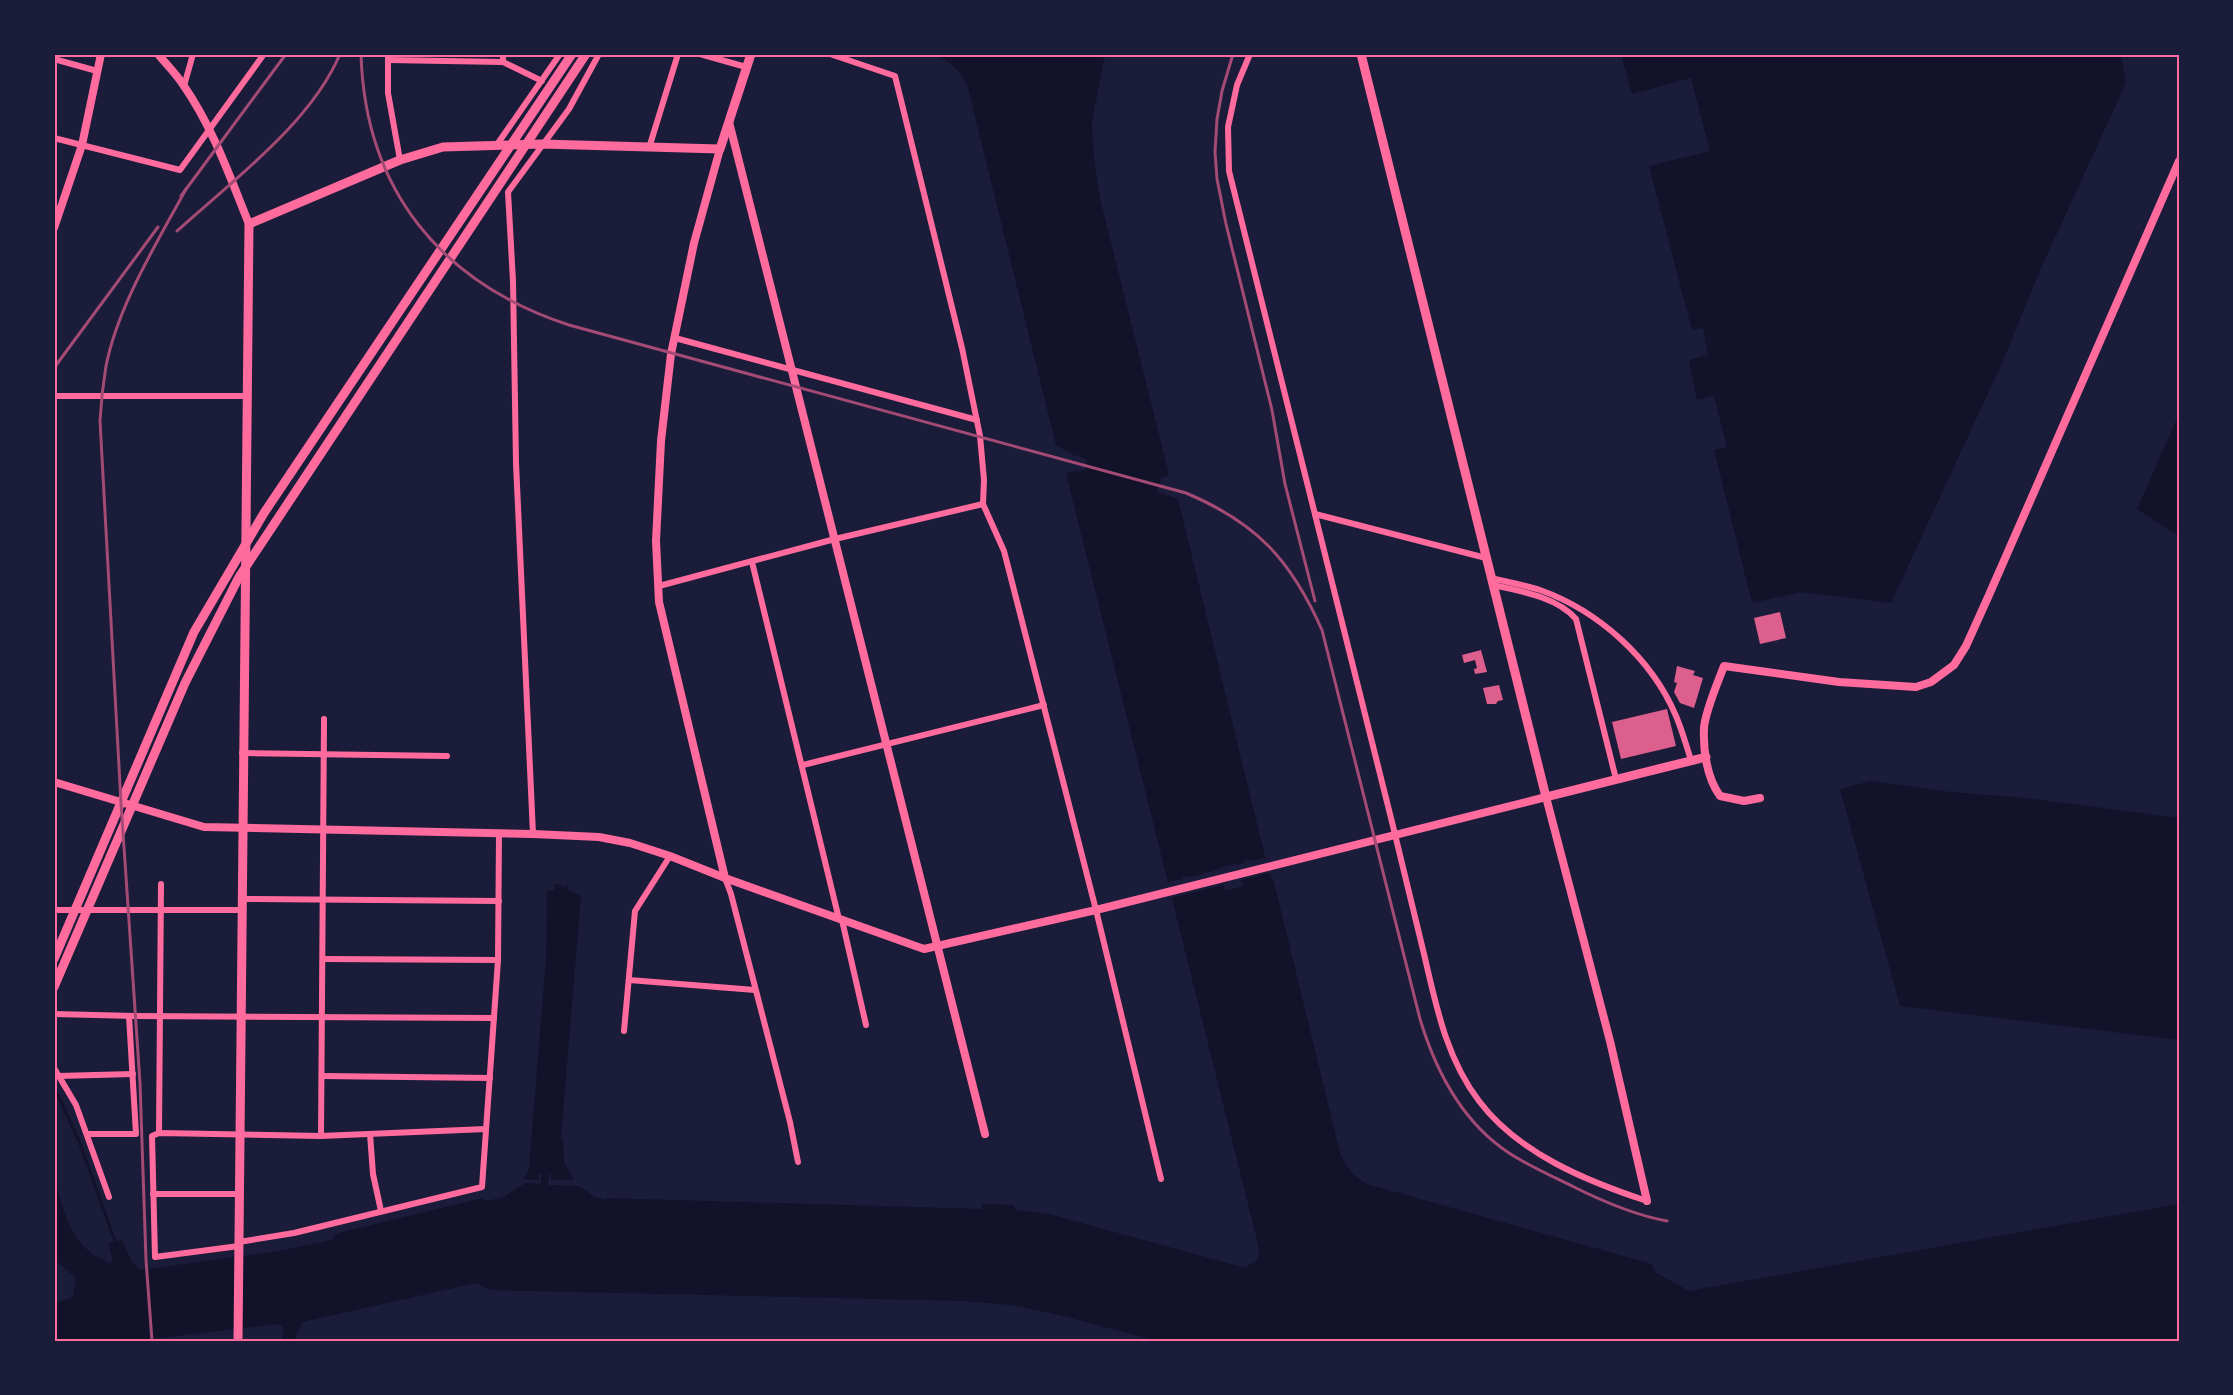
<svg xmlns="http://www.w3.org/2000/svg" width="2233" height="1395" viewBox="0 0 2233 1395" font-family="'Asap Condensed',sans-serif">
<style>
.water{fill:#12122b;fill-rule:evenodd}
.pier{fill:#1b1b3a}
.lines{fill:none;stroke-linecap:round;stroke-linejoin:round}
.stream{stroke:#12122b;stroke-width:3}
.building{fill:#dd5f8e}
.minor{stroke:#ff6b9d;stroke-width:6}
.tertiary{stroke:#ff6b9d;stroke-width:8}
.primary{stroke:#ff6b9d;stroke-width:9}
.trunk{stroke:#ff6b9d;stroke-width:9}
.rail{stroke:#a44b75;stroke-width:3}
.neatline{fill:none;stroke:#ff6b9d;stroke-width:2}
</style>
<rect width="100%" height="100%" fill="#1b1b3a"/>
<g class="water">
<path d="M 934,54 L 1105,54 L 1092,122 L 1094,159 L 1100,199 L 1169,475 L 1161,478 L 1157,492 L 1178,499 L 1269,873 L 1274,882 L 1340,1153 C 1346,1167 1354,1177 1367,1184 L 1652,1264 L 1655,1272 L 1689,1291 L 2179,1204 L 2179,1341 L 1158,1341 L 1059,1315 L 1012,1305 L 964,1301 L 490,1290 L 476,1283 L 302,1322 L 294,1341 L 280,1341 L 284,1332 L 283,1327 L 279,1324 L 132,1341 L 54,1341 L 54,1303 L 73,1297 L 76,1278 L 54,1259 L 54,1178 C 66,1215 69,1247 110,1263 L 113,1260 L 108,1244 L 122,1240 L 131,1261 L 140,1270 L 280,1251 L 331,1240 L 338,1233 L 483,1198 L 486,1201 L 504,1197 L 525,1183 L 540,1184 L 542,1174 L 539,1174 L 539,1180 L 524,1179 L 529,1168 L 546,959 L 547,890 L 554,890 L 555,884 L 561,884 L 563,887 L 567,885 L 568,886 L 566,889 L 581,896 L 561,1138 L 563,1139 L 564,1162 L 574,1180 L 551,1180 L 551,1174 L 549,1174 L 548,1185 L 580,1186 L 594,1197 L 605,1200 L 605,1198 L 981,1209 L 982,1204 L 1014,1205 L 1015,1210 L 1049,1214 L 1242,1267 L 1248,1266 L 1258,1259 L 1259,1250 L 1255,1232 L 1066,473 L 1085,470 L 1087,460 L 1077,455 L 1075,456 L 1056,445 L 968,88 C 961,71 951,61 934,54 ZM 1237,863 L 1243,886 L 1225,891 L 1219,868 Z"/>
<path d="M 1621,54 L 2121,54 L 2126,83 L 2041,268 L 2002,363 L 1891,603 L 1801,592 L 1752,603 L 1714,450 L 1727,447 L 1714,396 L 1697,400 L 1689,360 L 1708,355 L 1703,328 L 1692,330 L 1649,166 L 1710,151 L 1691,78 L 1632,94 Z"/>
<path d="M 2179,414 L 2179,534 L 2175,534 L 2137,509 Z"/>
<path d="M 1871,781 L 1950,792 L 2026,798 L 2179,818 L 2179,1040 L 1900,1006 L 1840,789 Z"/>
</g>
<path class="pier" d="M 1269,857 L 1272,872 L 1238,881 L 1235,866 L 1223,870 L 1226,884 L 1167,899 L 1164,883 L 1182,879 L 1183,876 L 1190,877 L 1244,863 L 1244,860 L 1250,859 L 1251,861 Z"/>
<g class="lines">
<path class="stream" d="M 54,1087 L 79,1141 L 116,1244"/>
</g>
<g class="building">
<path d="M 1780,612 L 1786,638 L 1760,644 L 1754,618 Z"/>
<path d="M 1481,650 L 1487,672 L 1475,674 L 1474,669 L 1477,668 L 1475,660 L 1464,663 L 1462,655 Z"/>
<path d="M 1677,666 L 1695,671 L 1693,675 L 1703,678 L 1694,708 L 1680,703 L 1674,692 L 1677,683 L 1674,682 Z"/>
<path d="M 1499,685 L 1503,700 L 1498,701 L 1496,704 L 1487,704 L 1483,688 Z"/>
<path d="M 1667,709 L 1676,746 L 1621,759 L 1612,722 Z"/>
</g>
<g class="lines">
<g class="minor">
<path d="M 388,54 L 388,93 L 400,160"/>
<path d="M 503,54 L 503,62 L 542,81"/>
<path d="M 700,54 L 746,67"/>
<path d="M 830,54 L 895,76 L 962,348 L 980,436 L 984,480 L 983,504 L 1004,551 L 1096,910 L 1161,1179"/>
<path d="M 1250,54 L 1237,85 L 1228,127 L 1229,171 C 1283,387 1337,602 1391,818 C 1402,863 1413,909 1424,954 C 1436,1005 1446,1058 1479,1101 C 1518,1153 1586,1181 1647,1201"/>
<path d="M 54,59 L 97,71"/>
<path d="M 388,60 L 503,62"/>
<path d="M 184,86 L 193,54"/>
<path d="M 54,138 L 180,170 L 264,54"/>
<path d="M 496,146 L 560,54"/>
<path d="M 649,148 L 678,54"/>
<path d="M 675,338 L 977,420"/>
<path d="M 54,396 L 246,396"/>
<path d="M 1315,514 L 1486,558"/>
<path d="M 752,562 L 839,919"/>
<path d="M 1491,578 C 1507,582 1525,585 1540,590 C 1599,611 1652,659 1676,716 C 1682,730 1686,745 1691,760"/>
<path d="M 1493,585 C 1520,591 1557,597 1576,619 L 1616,779"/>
<path d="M 659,586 L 835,539 L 983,504"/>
<path d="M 242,753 L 447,756"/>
<path d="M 803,765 L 1044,705"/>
<path d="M 533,834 L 516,463 L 513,281 L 508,192 L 569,109 L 599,54"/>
<path d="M 725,878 L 731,894 L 790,1122 L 798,1162"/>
<path d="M 243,899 L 499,901"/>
<path d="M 54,910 L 243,910"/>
<path d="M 842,920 L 866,1025"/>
<path d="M 323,959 L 498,960"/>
<path d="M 629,980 L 755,990"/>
<path d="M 54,1014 L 135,1016 L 494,1018"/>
<path d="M 624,1031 L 635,911 L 670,856"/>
<path d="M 54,1068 L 76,1105 L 109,1197"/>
<path d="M 58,1076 L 133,1074"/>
<path d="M 322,1076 L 490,1078"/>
<path d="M 159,1133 L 161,884"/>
<path d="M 88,1134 L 136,1134 L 129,1016"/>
<path d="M 370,1134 L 373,1174 L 381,1211"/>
<path d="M 321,1136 L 324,719"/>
<path d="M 153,1194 L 239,1194"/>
<path d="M 239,1242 L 294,1233 L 482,1187 L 498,960 L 499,834"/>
<path d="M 239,1246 L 155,1257 L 152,1136 L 159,1133 L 321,1136 L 486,1129"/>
</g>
<g class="tertiary">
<path d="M 158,54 C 166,64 177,75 184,86 C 213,128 230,177 249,224"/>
<path d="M 729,122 L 985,1134"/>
<path d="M 720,149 L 694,243 L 671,354 L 661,441 L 656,541 L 659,602 L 725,878"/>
<path d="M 54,228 L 82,145 L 101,54"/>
<path d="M 54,782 L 204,827 L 533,834 L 599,837 L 630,843 L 670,856 L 725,878 L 924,949 L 1096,910 L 1546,797 L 1610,1041 L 1647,1201"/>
<path d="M 1760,798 L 1744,801 L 1720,796 C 1707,778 1703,751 1704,728 C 1705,712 1718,682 1724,666 L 1839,682 L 1916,687 L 1931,682 L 1954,665 L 1966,646 L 1989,595 L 2179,161"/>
</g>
<path class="primary" d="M 238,1341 L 249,224 L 400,160 L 443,147 L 542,144 L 720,149 L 751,54"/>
<g class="trunk">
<path d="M 1361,54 L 1546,797 L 1706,757"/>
<path d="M 54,959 L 194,632 L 264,513 L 572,54"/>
<path d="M 54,987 L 185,683 L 239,577 L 586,54"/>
</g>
<g class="rail">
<path d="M 361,54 C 365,190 441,283 569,325 L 1186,493 C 1257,523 1291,560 1322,630 L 1420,1019 C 1436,1072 1462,1122 1509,1153 C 1529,1166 1552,1176 1574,1187 C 1604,1202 1634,1215 1667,1221"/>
<path d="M 1233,54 L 1222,91 L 1217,119 L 1215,152 L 1217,179 L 1226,224 L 1272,410 L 1285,484 L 1315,601"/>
<path d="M 181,196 L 286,54"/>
<path d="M 177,231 C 232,181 311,123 340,54"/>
<path d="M 54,368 L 158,227"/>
<path d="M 152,1341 L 146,1260 L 140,1083 L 121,803 L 100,421 C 101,402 103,384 106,366 C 118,305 157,243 186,189"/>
</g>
</g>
<rect width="2233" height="1395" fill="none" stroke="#1b1b3a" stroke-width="111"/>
<rect x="56" y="56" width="2122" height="1284" class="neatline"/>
</svg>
